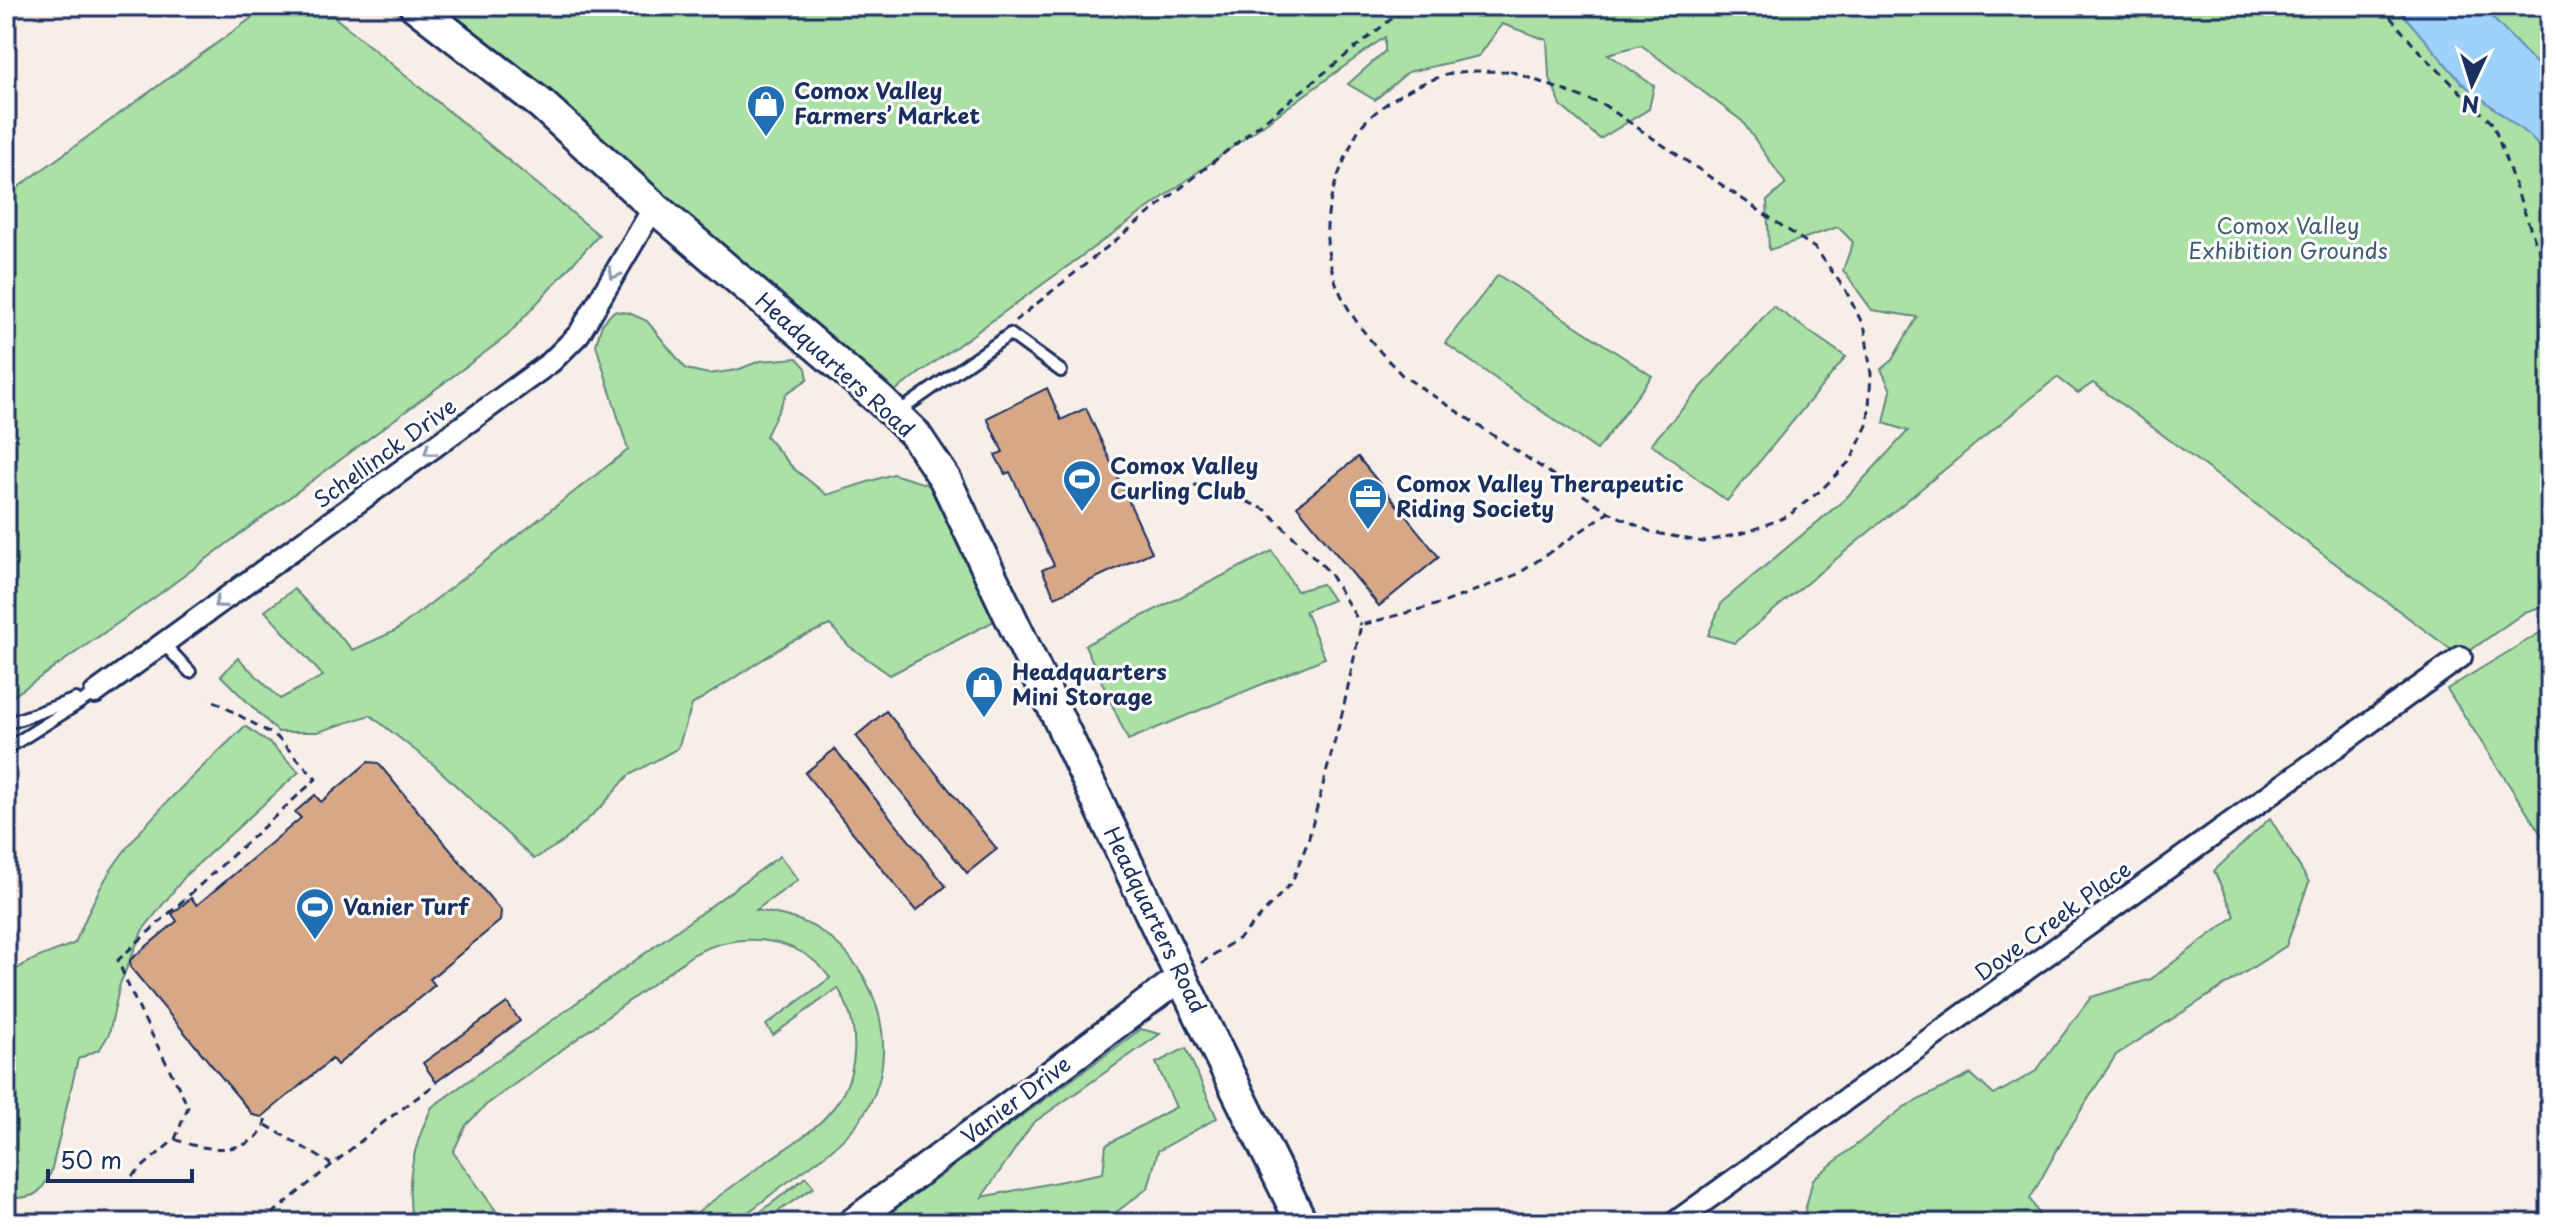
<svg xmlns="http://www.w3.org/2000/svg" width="2556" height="1229" viewBox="0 0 2556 1229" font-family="'Playpen Sans',sans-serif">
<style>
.green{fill:#abe1a4;stroke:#638881;stroke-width:2}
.water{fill:#9ed2fc;stroke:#6a91bd;stroke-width:2}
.building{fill:#d6a888;stroke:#1b2f5e;stroke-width:2}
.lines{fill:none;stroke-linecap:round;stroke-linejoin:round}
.service-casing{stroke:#1b2f5e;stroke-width:16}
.minor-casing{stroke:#1b2f5e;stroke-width:26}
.tertiary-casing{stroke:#1b2f5e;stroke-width:32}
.secondary-casing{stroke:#1b2f5e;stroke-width:36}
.path{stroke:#1b2f5e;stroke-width:3;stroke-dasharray:8 6;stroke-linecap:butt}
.service{stroke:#fff;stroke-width:10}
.minor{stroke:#fff;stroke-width:20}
.tertiary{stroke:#fff;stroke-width:26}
.secondary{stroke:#fff;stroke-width:30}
.oneway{stroke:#8d97ae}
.labels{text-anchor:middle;stroke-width:6;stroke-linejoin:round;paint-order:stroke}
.poi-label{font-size:22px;font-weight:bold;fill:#1b2f5e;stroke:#fff;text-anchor:start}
.park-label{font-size:22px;fill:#3f5c70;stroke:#fff}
.street-label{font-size:22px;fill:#1b2f5e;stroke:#fff}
</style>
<rect width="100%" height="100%" fill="#f7eee7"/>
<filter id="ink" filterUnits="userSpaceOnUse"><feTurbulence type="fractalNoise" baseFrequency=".0125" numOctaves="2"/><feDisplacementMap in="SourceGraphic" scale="16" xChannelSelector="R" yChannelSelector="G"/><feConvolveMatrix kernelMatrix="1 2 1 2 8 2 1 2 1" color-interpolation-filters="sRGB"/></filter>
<g filter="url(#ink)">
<g class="green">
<path d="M 268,6 L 321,6 L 599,235 L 507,336 L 154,598 L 6,701 L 6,196 Z"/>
<path d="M 415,6 L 2396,6 L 2462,83 L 2532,138 L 2550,159 L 2550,604 L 2525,612 L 2461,657 L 2093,383 L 2078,393 L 2057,377 L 1734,643 L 1708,635 L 1722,602 L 1845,499 L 1908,431 L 1884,423 L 1891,390 L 1881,369 L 1892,360 L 1917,317 L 1872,310 L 1843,270 L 1853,242 L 1838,227 L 1769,250 L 1767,201 L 1786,184 L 1742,121 L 1641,45 L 1608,54 L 1654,86 L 1649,109 L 1600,139 L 1561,106 L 1549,75 L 1547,40 L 1502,24 L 1479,56 L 1408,72 L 1375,100 L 1348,84 L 1385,51 L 1385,37 L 881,401 Z"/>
<path d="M 2481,6 L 2550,6 L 2550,78 Z"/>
<path d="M 1498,275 L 1652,376 L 1597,450 L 1445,343 Z"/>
<path d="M 1773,306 L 1846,357 L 1727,501 L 1651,444 Z"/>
<path d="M 614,311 L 629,313 L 647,321 L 686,369 L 709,374 L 737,370 L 760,361 L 797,358 L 806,368 L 808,379 L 787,393 L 766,436 L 793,468 L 827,495 L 893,474 L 929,485 L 994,621 L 890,675 L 849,646 L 830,625 L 790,642 L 692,705 L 678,748 L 628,776 L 602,806 L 564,841 L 534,859 L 434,765 L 370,715 L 318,732 L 278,732 L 221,676 L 238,658 L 280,699 L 323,676 L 265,611 L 294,589 L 353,650 L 395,631 L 628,450 L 596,345 L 602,324 Z"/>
<path d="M 1272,551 L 1297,591 L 1322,584 L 1333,600 L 1305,611 L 1325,658 L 1128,740 L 1085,645 Z"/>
<path d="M 2541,632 L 2550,634 L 2550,848 L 2447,689 Z"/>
<path d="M 245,726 L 271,744 L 299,772 L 187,874 L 142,931 L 120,984 L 109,1034 L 100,1049 L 78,1059 L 51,1172 C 42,1191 37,1198 15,1198 L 8,1153 L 13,1127 L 13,1102 L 6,1075 L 6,980 C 22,959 51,954 75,943 C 87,915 99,886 117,861 C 153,811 201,769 245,726 Z"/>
<path d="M 2270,818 L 2309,882 L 2286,946 L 2116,1055 L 2066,1134 L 2030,1199 L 2044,1223 L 1802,1223 L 1813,1179 L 1904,1107 L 1971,1074 L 1994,1095 L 2036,1071 L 2091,997 L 2151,979 L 2235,916 L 2214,871 Z"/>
<path d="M 780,856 L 798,880 L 756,910 C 778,914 800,918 819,930 C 880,968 904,1057 862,1117 C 842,1146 813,1164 785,1184 C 773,1192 742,1220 730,1223 C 717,1227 696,1223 682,1223 C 710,1203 738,1182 766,1162 C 787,1147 812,1133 829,1113 C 860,1079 862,1027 838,988 L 773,1035 L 766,1025 L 830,978 C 799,934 735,930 691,956 L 486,1105 L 466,1125 L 453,1152 L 505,1223 L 413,1223 C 404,1182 414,1144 432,1107 Z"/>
<path d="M 1141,1029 L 1160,1034 L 1033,1123 L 982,1197 L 1103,1173 L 1106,1145 L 1176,1107 L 1156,1063 L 1186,1048 L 1217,1118 L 1158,1151 L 1148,1188 L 1102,1223 L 876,1223 Z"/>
<path d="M 806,1177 L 814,1187 L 761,1223 L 746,1223 Z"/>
</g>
<path class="water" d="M 2396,6 L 2481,6 L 2550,78 L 2550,159 L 2532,138 L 2462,83 Z"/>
<g class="building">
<path d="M 1047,388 L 1061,420 L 1086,408 L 1152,552 L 1055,597 L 1042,570 L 1054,565 L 1010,472 L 1005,474 L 995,455 L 1003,452 L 987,418 Z"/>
<path d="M 1358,457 L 1439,557 L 1379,606 L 1297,506 Z"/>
<path d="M 886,711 L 997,849 L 967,873 L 856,736 Z"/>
<path d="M 835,749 L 946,886 L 916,911 L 805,773 Z"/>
<path d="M 368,762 L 378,763 L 501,911 L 500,921 L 430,979 L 435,985 L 337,1065 L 332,1059 L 262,1117 L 253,1115 L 131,968 L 130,960 L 177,921 L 172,914 L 191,898 L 197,905 L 301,818 L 295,812 L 315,795 L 321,802 Z"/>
<path d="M 507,1003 L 520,1021 L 436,1082 L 423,1063 Z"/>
</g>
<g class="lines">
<g class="service-casing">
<g id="service">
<path d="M 897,413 L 1010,334 L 1061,371"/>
<path d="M 163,643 L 190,672"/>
<path d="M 6,720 L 15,721 L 76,699"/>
<path d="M 6,749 L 95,693"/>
</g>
</g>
<g class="minor-casing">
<g id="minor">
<path d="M 95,693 L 551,362 L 579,334 L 654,207"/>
<path d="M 1674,1223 L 2461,657"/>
</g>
</g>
<g class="tertiary-casing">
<path id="tertiary" d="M 851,1223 L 1181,977"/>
</g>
<g class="secondary-casing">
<path id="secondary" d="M 415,6 L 541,104 L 654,207 L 881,401 L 914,433 L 945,479 L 1181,977 L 1302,1223"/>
</g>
<g class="path">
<path d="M 2381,6 L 2416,48 L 2493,124 L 2536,244 L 2550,273"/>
<path d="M 1510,71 L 1604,105 L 1816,249 L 1846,291 L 1865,329 L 1871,374 L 1868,423 L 1851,460 L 1820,491 L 1788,516 L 1747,532 L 1703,542 L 1651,532 L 1609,512 L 1402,375 C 1376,348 1348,317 1335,280 C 1319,232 1328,195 1349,150 C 1353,141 1357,130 1364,123 C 1388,98 1426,78 1460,72 C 1476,70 1494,72 1510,71 Z"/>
<path d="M 1015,321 L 1400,12 L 1401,6"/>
<path d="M 1194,485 L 1216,488 L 1266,510 L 1328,571 L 1361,625"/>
<path d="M 1201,963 L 1242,936 L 1292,882 L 1308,841 L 1343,710 L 1361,625 L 1443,603 L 1518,574 L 1609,512"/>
<path d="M 266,1125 L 331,1164"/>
<path d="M 175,1139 C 203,1152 264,1158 266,1114"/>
<path d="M 132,1176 L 175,1139 L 188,1107 C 165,1057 137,1011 118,960 L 316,779 L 277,737 L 209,698"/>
<path d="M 261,1223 L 384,1122 L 437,1083"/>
</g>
<use href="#service" class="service"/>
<use href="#minor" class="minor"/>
<use href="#tertiary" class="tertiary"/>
<use href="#secondary" class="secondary"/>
</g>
<defs><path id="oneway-chevron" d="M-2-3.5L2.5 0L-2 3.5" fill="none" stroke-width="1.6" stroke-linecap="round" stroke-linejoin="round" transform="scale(2)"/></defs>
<g class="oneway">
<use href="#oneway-chevron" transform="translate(614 274) rotate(120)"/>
<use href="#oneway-chevron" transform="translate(429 451) rotate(144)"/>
<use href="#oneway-chevron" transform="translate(219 603) rotate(144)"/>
</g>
</g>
<defs>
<g id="shop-pin" transform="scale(2)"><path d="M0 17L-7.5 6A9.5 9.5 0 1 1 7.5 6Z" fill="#1f6fb2" stroke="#fff"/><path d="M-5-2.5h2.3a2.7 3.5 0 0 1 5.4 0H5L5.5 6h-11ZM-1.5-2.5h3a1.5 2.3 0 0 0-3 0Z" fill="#fff"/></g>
<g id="stadium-pin" transform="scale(2)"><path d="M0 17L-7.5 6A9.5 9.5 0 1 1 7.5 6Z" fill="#1f6fb2" stroke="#fff"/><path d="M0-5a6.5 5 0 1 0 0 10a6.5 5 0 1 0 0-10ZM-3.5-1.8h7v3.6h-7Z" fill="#fff"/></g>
<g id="office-pin" transform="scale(2)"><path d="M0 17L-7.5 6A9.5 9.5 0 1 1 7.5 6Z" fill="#1f6fb2" stroke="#fff"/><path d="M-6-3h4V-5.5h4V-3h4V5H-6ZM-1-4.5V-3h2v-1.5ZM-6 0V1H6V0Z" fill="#fff"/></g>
</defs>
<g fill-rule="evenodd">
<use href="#shop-pin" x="766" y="104"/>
<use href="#stadium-pin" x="1082" y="479"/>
<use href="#office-pin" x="1368" y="497"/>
<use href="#shop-pin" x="984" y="685"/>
<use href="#stadium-pin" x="315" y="907"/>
</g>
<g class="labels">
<g class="poi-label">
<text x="794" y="99">Comox Valley<tspan x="794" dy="25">Farmers’ Market</tspan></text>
<text x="1110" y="474">Comox Valley<tspan x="1110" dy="25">Curling Club</tspan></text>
<text x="1396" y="492">Comox Valley Therapeutic<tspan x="1396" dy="25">Riding Society</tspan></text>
<text x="1012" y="680">Headquarters<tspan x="1012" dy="25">Mini Storage</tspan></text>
<text x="343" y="915">Vanier Turf</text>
</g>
<g class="park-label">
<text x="2288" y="234">Comox Valley<tspan x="2288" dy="25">Exhibition Grounds</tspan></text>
</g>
<g class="street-label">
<text transform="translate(835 365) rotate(42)" y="8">Headquarters Road</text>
<text transform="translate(385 453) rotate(-36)" y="8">Schellinck Drive</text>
<text transform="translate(1155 920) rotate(64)" y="8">Headquarters Road</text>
<text transform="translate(2053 921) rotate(-36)" y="8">Dove Creek Place</text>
<text transform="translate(1016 1100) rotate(-37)" y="8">Vanier Drive</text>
</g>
</g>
<rect width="2556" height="1229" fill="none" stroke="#fff" stroke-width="32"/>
<rect x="16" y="16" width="2524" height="1197" fill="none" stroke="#1b2f5e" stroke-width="3" filter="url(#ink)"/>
<g transform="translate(2472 84) rotate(184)" stroke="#ffffff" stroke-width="6" paint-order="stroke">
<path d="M0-6L14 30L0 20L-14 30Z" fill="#1b2f5e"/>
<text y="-12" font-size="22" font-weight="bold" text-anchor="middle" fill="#1b2f5e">N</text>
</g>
<path d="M48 1169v12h144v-12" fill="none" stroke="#1b2f5e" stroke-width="4"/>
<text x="60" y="1169" font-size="24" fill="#1b2f5e" stroke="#ffffff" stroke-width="6" paint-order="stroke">50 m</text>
</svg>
